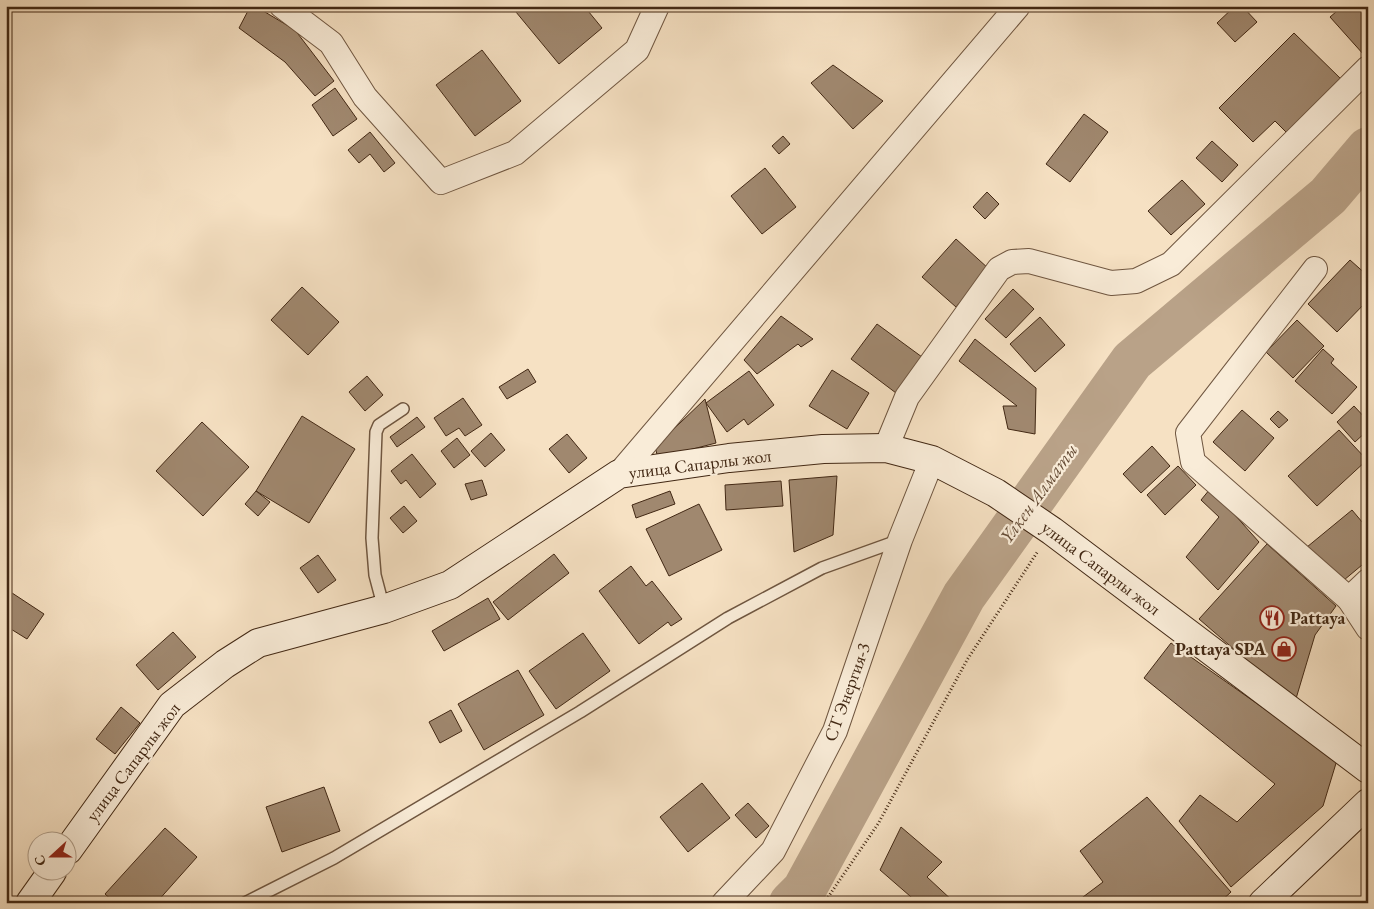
<svg xmlns="http://www.w3.org/2000/svg" width="1374" height="909" viewBox="0 0 1374 909" font-family="'EB Garamond',serif">
<style>
.lines{fill:none;stroke-linecap:round;stroke-linejoin:round}
.river{stroke:#b9a288;stroke-width:44}
.building{fill:#a0886f;stroke:#422814}
.lane-casing{stroke:#6f5640;stroke-width:14}
.street-casing{stroke:#6f5640;stroke-width:26}
.secondary-casing{stroke:#422814;stroke-width:30}
.path{stroke:#422814;stroke-width:3;stroke-dasharray:1 2.5;stroke-linecap:butt}
.lane{stroke:#f9ecd8;stroke-width:11}
.street{stroke:#f9ecd8;stroke-width:24}
.secondary{stroke:#f9ecd8;stroke-width:28}
.labels{text-anchor:middle;stroke-width:4.5;stroke-linejoin:round;paint-order:stroke}
.street-label{font-size:18px;fill:#422814;stroke:#f9ecd8}
.poi-label{font-size:18px;font-weight:bold;fill:#422814;stroke:#f9ecd8;text-anchor:start}
.water-label{font-size:19px;font-style:italic;fill:#664d37;stroke:#f9ecd8}
</style>
<rect width="100%" height="100%" fill="#f6e1c3"/>
<filter id="stains"><feTurbulence type="fractalNoise" baseFrequency=".004" numOctaves="4"/><feColorMatrix values="0 0 0 0 .2 0 0 0 0 .09 0 0 0 0 .02 0 0 0 .5 -.17"/></filter>
<radialGradient id="worn" r=".72"><stop offset=".6" stop-color="#630" stop-opacity="0"/><stop offset="1" stop-color="#630" stop-opacity=".3"/></radialGradient>
<g class="lines">
<path class="river" d="M 791,903 L 804,890 L 964,596 L 1132,361 L 1328,196 L 1368,149"/>
</g>
<g class="building">
<path d="M 255,6 L 295,30 L 334,81 L 315,96 L 285,62 L 239,28 L 250,7 Z"/>
<path d="M 511,6 L 584,6 L 602,28 L 559,64 Z"/>
<path d="M 1235,6 L 1242,6 L 1257,22 L 1235,42 L 1217,23 Z"/>
<path d="M 1343,6 L 1360,6 L 1368,15 L 1368,51 L 1364,55 L 1330,17 Z"/>
<path d="M 1294,33 L 1342,80 L 1288,134 L 1275,121 L 1253,142 L 1219,108 Z"/>
<path d="M 482,50 L 521,101 L 475,136 L 436,85 Z"/>
<path d="M 833,65 L 883,101 L 853,129 L 811,83 Z"/>
<path d="M 335,88 L 357,119 L 333,136 L 312,105 Z"/>
<path d="M 1084,114 L 1108,132 L 1070,182 L 1046,164 Z"/>
<path d="M 370,132 L 395,163 L 384,172 L 370,154 L 359,163 L 348,150 Z"/>
<path d="M 783,136 L 790,144 L 779,154 L 772,146 Z"/>
<path d="M 1212,141 L 1238,165 L 1222,182 L 1196,158 Z"/>
<path d="M 765,168 L 796,207 L 762,234 L 731,196 Z"/>
<path d="M 1182,180 L 1205,204 L 1171,235 L 1148,211 Z"/>
<path d="M 987,192 L 999,204 L 985,219 L 973,207 Z"/>
<path d="M 956,239 L 989,269 L 956,307 L 922,277 Z"/>
<path d="M 1350,260 L 1368,276 L 1368,300 L 1337,332 L 1308,304 Z"/>
<path d="M 302,287 L 339,322 L 308,355 L 271,320 Z"/>
<path d="M 1013,289 L 1034,309 L 1006,338 L 985,319 Z"/>
<path d="M 781,316 L 813,339 L 801,347 L 798,344 L 757,374 L 744,360 Z"/>
<path d="M 1040,317 L 1065,345 L 1035,372 L 1010,344 Z"/>
<path d="M 1297,320 L 1324,346 L 1293,378 L 1266,352 Z"/>
<path d="M 877,324 L 922,357 L 896,393 L 851,359 Z"/>
<path d="M 975,339 L 1036,388 L 1035,434 L 1008,429 L 1003,406 L 1017,406 L 959,361 Z"/>
<path d="M 1323,349 L 1334,359 L 1331,363 L 1357,387 L 1332,414 L 1295,381 Z"/>
<path d="M 528,369 L 536,382 L 507,399 L 499,387 Z"/>
<path d="M 832,370 L 869,393 L 847,429 L 809,406 Z"/>
<path d="M 749,371 L 774,405 L 748,425 L 744,419 L 727,432 L 706,403 Z"/>
<path d="M 367,376 L 383,395 L 365,411 L 349,392 Z"/>
<path d="M 463,398 L 482,425 L 465,436 L 459,428 L 446,436 L 434,418 Z"/>
<path d="M 705,399 L 716,443 L 658,458 L 655,447 Z"/>
<path d="M 1354,406 L 1368,421 L 1368,430 L 1355,442 L 1337,422 Z"/>
<path d="M 1242,410 L 1274,438 L 1245,471 L 1213,442 Z"/>
<path d="M 1278,411 L 1288,420 L 1279,428 L 1270,419 Z"/>
<path d="M 302,416 L 355,449 L 309,523 L 256,491 Z"/>
<path d="M 417,417 L 425,427 L 397,447 L 390,437 Z"/>
<path d="M 202,422 L 249,467 L 203,516 L 156,471 Z"/>
<path d="M 1339,430 L 1367,460 L 1317,506 L 1288,476 Z"/>
<path d="M 491,433 L 505,450 L 485,467 L 471,451 Z"/>
<path d="M 567,434 L 587,458 L 569,473 L 549,449 Z"/>
<path d="M 457,438 L 470,455 L 454,468 L 441,451 Z"/>
<path d="M 1152,446 L 1170,466 L 1141,493 L 1123,474 Z"/>
<path d="M 412,454 L 436,484 L 420,498 L 406,480 L 401,484 L 391,471 Z"/>
<path d="M 1178,466 L 1196,485 L 1165,515 L 1147,495 Z"/>
<path d="M 837,476 L 833,535 L 794,552 L 789,480 Z"/>
<path d="M 482,480 L 487,495 L 471,500 L 465,484 Z"/>
<path d="M 781,481 L 783,506 L 726,510 L 725,485 Z"/>
<path d="M 1210,489 L 1237,508 L 1234,514 L 1259,542 L 1218,590 L 1186,557 L 1219,517 L 1201,500 Z"/>
<path d="M 256,491 L 270,502 L 258,516 L 245,504 Z"/>
<path d="M 670,491 L 675,504 L 636,518 L 632,505 Z"/>
<path d="M 699,504 L 722,550 L 669,576 L 646,529 Z"/>
<path d="M 404,506 L 417,521 L 403,533 L 390,518 Z"/>
<path d="M 1352,510 L 1368,529 L 1368,560 L 1338,585 L 1307,547 Z"/>
<path d="M 1267,544 L 1336,606 L 1315,635 L 1295,702 L 1199,619 Z"/>
<path d="M 554,554 L 569,573 L 508,620 L 493,602 Z"/>
<path d="M 318,555 L 336,580 L 318,593 L 300,568 Z"/>
<path d="M 631,566 L 646,586 L 652,581 L 682,619 L 671,626 L 668,622 L 639,644 L 599,591 Z"/>
<path d="M 6,589 L 44,614 L 27,639 L 6,626 Z"/>
<path d="M 488,598 L 500,619 L 444,651 L 432,631 Z"/>
<path d="M 173,632 L 196,657 L 158,690 L 136,665 Z"/>
<path d="M 583,633 L 610,671 L 556,709 L 529,671 Z"/>
<path d="M 1171,643 L 1337,760 L 1323,806 L 1231,887 L 1179,821 L 1200,795 L 1237,822 L 1275,784 L 1144,678 Z"/>
<path d="M 518,670 L 544,715 L 484,750 L 458,704 Z"/>
<path d="M 121,707 L 140,723 L 115,754 L 96,739 Z"/>
<path d="M 451,710 L 462,731 L 440,743 L 429,722 Z"/>
<path d="M 702,783 L 730,818 L 688,852 L 660,817 Z"/>
<path d="M 324,787 L 340,831 L 282,852 L 266,807 Z"/>
<path d="M 1147,797 L 1231,892 L 1219,903 L 1075,903 L 1103,882 L 1080,851 Z"/>
<path d="M 748,803 L 769,826 L 756,838 L 735,815 Z"/>
<path d="M 901,827 L 942,862 L 927,877 L 955,903 L 918,903 L 880,870 Z"/>
<path d="M 165,828 L 197,857 L 156,903 L 115,903 L 105,894 Z"/>
</g>
<g class="lines">
<g class="lane-casing">
<g id="lane">
<path d="M 384,609 L 375,575 L 372,538 L 376,432 L 379,425 L 403,409"/>
<path d="M 245,903 L 334,858 L 580,712 L 728,618 L 822,568 L 900,540"/>
</g>
</g>
<g class="street-casing">
<g id="street">
<path d="M 282,6 L 331,43 L 365,97 L 441,182 L 515,153 L 637,50 L 657,6"/>
<path d="M 1315,269 L 1188,433 L 1193,462 L 1349,599"/>
<path d="M 886,448 L 907,397 L 999,269 L 1012,262 L 1029,261 L 1111,283 L 1136,281 L 1171,264 L 1368,68"/>
<path d="M 619,474 L 1018,6"/>
<path d="M 1368,581 L 1349,599 L 1368,628"/>
<path d="M 724,903 L 773,851 L 835,731 L 900,540 L 932,460"/>
</g>
</g>
<g class="secondary-casing">
<g id="secondary">
<path d="M 68,850 L 172,705 L 225,664 L 258,643 L 384,609 L 450,585 L 619,474 L 729,458 L 823,449 L 886,448 L 932,460 L 996,493 L 1052,531 L 1368,769"/>
<path d="M 30,903 L 52,872"/>
<path d="M 1263,903 L 1368,803"/>
</g>
</g>
<path class="path" d="M 824,903 L 878,824 L 967,660 L 1038,551"/>
<use href="#lane" class="lane"/>
<use href="#street" class="street"/>
<use href="#secondary" class="secondary"/>
</g>
<defs>
<g id="restaurant-ring" transform="scale(1.25)"><circle r="9.5" fill="#f9ecd8" stroke="#8f2418" stroke-width="1.5"/><path d="M-5-6h1v4h1v-4h1v4h1v-4h1v5L-1.5 .5V6h-2V.5L-5-1ZM5-6V6H3V1.5H1.5Q1.5-4 5-6Z" fill="#8f2418"/></g>
<g id="shop-ring" transform="scale(1.25)"><circle r="9.5" fill="#f9ecd8" stroke="#8f2418" stroke-width="1.5"/><path d="M-5-2.5h2.3a2.7 3.5 0 0 1 5.4 0H5L5.5 6h-11ZM-1.5-2.5h3a1.5 2.3 0 0 0-3 0Z" fill="#8f2418"/></g>
</defs>
<g fill-rule="evenodd">
<use href="#restaurant-ring" x="1272" y="618"/>
<use href="#shop-ring" x="1284" y="649"/>
</g>
<g class="labels">
<g class="street-label">
<text transform="translate(700 464) rotate(-7)" y="6">улица Сапарлы жол</text>
<text transform="translate(1101 568) rotate(37)" y="6">улица Сапарлы жол</text>
<text transform="translate(847 692) rotate(-70)" y="6">СТ Энергия-3</text>
<text transform="translate(133 762) rotate(-53)" y="6">улица Сапарлы жол</text>
</g>
<g class="poi-label">
<text x="1290" y="624">Pattaya</text>
<text x="1266" y="655" text-anchor="end">Pattaya SPA</text>
</g>
<g class="water-label">
<text transform="translate(1038 493) rotate(-54)" y="7">Үлкен Алматы</text>
</g>
</g>
<rect width="1374" height="909" fill="none" stroke="#f6e1c3" stroke-width="25"/>
<rect x="8" y="8" width="1359" height="894" fill="none" stroke="#422814" stroke-width="2.5"/>
<rect x="12" y="12" width="1349" height="884" fill="none" stroke="#422814"/>
<g transform="translate(52 856) rotate(249)"><circle r="24" fill="#f9ecd8" stroke="#b09e8a"/>
<path d="M0-4L9 19L0 12L-9 19Z" fill="#8f2418"/>
<text y="-8" font-size="14" font-weight="bold" text-anchor="middle" fill="#422814">С</text>
</g>
<rect width="100%" height="100%" filter="url(#stains)"/>
<rect width="100%" height="100%" fill="url(#worn)"/>
</svg>
